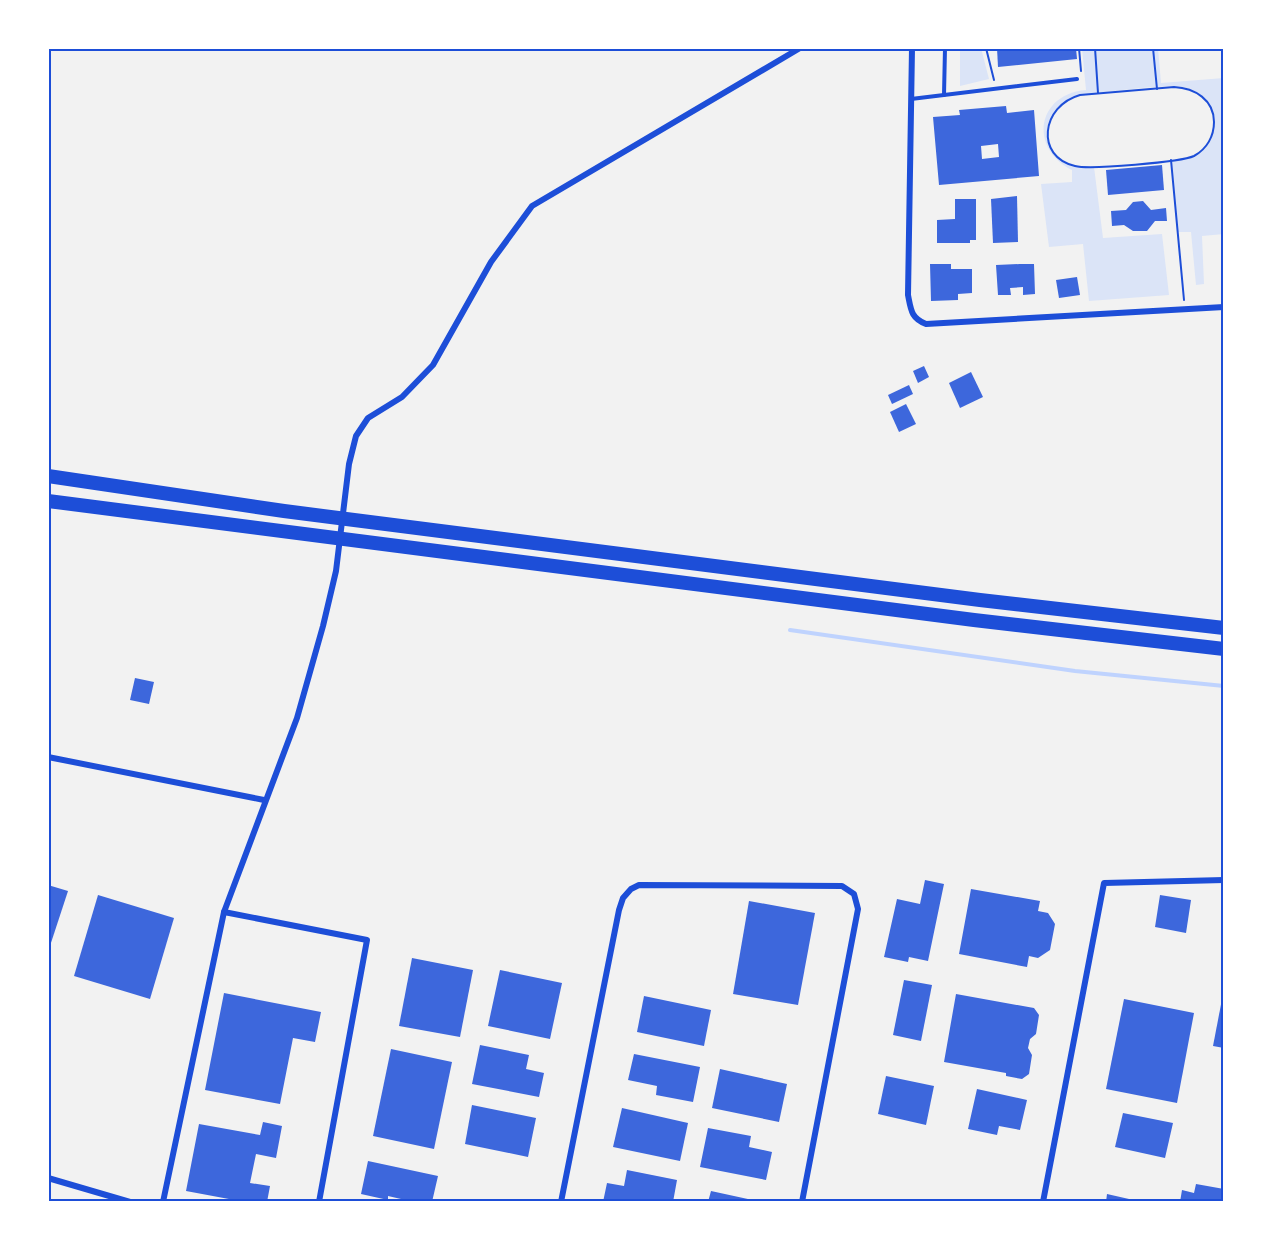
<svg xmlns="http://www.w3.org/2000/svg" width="1272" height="1250" viewBox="0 0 1272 1250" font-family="'Asap Condensed',sans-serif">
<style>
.green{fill:#dbe4f7}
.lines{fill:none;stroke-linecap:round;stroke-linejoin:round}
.stream{stroke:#bfd3fe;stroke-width:4}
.building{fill:#3d67dc;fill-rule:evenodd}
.path{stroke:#1d4ed8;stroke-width:2}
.service{stroke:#1d4ed8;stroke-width:4}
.minor{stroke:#1d4ed8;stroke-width:6}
.motorway{stroke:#1d4ed8;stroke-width:14}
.neatline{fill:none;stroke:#1d4ed8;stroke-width:2}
</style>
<rect width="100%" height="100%" fill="#f2f2f2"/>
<g class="green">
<path d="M 960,48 L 981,48 L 989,79 L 960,86 Z"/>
<path d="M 1082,48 L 1158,48 L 1161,83 L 1224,78 L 1224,234 L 1202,236 L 1204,284 L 1196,285 L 1191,232 L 1178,232 L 1171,160 C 1182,158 1193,158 1202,151 C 1223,132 1214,95 1187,88 C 1166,83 1104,93 1080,95 C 1041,106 1035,158 1075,166 C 1081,167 1088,167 1094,167 L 1103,238 L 1162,234 L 1169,295 L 1089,301 L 1083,244 L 1049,247 L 1041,184 L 1072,182 L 1072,170 C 1028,148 1037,94 1086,90 Z"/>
</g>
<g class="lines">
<path class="stream" d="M 790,630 L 1075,671 L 1224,686"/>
</g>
<g class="building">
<path d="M 997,48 L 1076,48 L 1077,59 L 998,67 Z"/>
<path d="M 1006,106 L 1007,113 L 1034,110 L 1039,176 L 939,185 L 933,117 L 960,115 L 959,110 ZM 998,144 L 999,157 L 982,159 L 981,146 Z"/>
<path d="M 1162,165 L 1164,190 L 1108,195 L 1106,170 Z"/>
<path d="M 1017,196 L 1018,242 L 993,243 L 991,199 Z"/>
<path d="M 955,199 L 976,199 L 976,240 L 970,240 L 970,243 L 937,243 L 937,220 L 955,219 Z"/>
<path d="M 1143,201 L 1151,210 L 1166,208 L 1167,221 L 1155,221 L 1147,231 L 1133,231 L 1124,225 L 1112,226 L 1111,211 L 1126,210 L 1133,202 Z"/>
<path d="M 930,264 L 951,264 L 951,269 L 972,269 L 972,293 L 958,294 L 958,300 L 931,301 Z"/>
<path d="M 1020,264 L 1034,264 L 1035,294 L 1023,295 L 1023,287 L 1010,288 L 1011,295 L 998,295 L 996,265 Z"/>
<path d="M 1077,277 L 1080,295 L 1059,298 L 1056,280 Z"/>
<path d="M 924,366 L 929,377 L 918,383 L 913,371 Z"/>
<path d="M 971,372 L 983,397 L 960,408 L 949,383 Z"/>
<path d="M 909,385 L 913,394 L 892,404 L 888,395 Z"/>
<path d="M 906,404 L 916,424 L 899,432 L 890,412 Z"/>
<path d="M 135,678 L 154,682 L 149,704 L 130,700 Z"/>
<path d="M 925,880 L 944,884 L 928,961 L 909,957 L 908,962 L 884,957 L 897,899 L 920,904 Z"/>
<path d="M 48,885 L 68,891 L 48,952 Z"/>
<path d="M 971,889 L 1040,901 L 1038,911 L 1048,913 L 1055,924 L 1050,950 L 1038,958 L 1029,956 L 1027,967 L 959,954 Z"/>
<path d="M 98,895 L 174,918 L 150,999 L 74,976 Z"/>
<path d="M 1160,895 L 1191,900 L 1186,933 L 1155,927 Z"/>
<path d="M 749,901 L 815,913 L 798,1005 L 733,994 Z"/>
<path d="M 412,958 L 473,970 L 460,1037 L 399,1026 Z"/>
<path d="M 500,970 L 562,983 L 550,1039 L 488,1026 Z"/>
<path d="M 904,980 L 932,985 L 921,1041 L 893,1035 Z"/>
<path d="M 224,993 L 321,1012 L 315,1042 L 293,1038 L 280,1104 L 205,1090 Z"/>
<path d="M 956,994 L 1034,1008 L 1039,1015 L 1036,1034 L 1030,1039 L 1028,1048 L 1032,1055 L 1029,1074 L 1022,1079 L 1006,1076 L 1006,1073 L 944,1062 Z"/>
<path d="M 1223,994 L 1224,994 L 1224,1048 L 1213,1046 Z"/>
<path d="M 644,996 L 711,1010 L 704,1046 L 637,1032 Z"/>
<path d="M 1124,999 L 1194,1013 L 1177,1103 L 1106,1089 Z"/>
<path d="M 480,1045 L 529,1055 L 526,1069 L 544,1073 L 539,1097 L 472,1084 Z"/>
<path d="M 391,1049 L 452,1062 L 434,1149 L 373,1136 Z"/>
<path d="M 634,1054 L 700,1067 L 693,1102 L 656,1095 L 657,1086 L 628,1080 Z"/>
<path d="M 720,1069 L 787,1084 L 779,1122 L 712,1108 Z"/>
<path d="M 886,1076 L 934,1086 L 926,1125 L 878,1114 Z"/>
<path d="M 977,1089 L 1027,1100 L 1020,1130 L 999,1126 L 997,1135 L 968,1129 Z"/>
<path d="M 472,1105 L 536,1118 L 528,1157 L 465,1144 Z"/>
<path d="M 622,1108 L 688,1123 L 680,1161 L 613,1147 Z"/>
<path d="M 1123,1113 L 1173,1123 L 1165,1158 L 1115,1147 Z"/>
<path d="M 263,1122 L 282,1126 L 276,1158 L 256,1154 L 250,1183 L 270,1186 L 267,1202 L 245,1202 L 186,1191 L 199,1124 L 260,1135 Z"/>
<path d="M 708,1128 L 751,1136 L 749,1147 L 772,1152 L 766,1180 L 700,1167 Z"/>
<path d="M 368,1161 L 438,1176 L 432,1202 L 414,1202 L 388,1196 L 388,1200 L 361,1194 Z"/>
<path d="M 627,1170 L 677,1180 L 673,1202 L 603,1202 L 607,1183 L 624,1186 Z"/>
<path d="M 1196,1184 L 1224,1189 L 1224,1202 L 1180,1202 L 1182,1190 L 1194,1193 Z"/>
<path d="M 711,1191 L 757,1201 L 757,1202 L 708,1202 Z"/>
<path d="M 1107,1194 L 1129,1199 L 1129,1202 L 1106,1202 Z"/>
</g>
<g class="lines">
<g class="path">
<path d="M 986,48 L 994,80"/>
<path d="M 1079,48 L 1081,71"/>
<path d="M 1095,48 L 1098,93"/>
<path d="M 1153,48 L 1157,89"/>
<path d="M 1174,87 C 1195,88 1214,100 1214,122 C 1214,136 1207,149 1194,156 C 1181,162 1090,170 1075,166 C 1035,157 1041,106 1080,95 Z"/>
<path d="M 1171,160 L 1184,300"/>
</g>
<g class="service">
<path d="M 944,95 L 945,48"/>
<path d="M 911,99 L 1077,79"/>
</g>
<g class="minor">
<path d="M 912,48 L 908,295 C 911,310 911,318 926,324 L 1224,307"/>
<path d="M 48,757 L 264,800"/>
<path d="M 224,912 L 367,940 L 319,1202"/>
<path d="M 48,1178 L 130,1202"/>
<path d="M 163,1202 L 224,912 L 297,718 L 323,626 L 336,571 L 349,464 L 356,436 L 368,418 L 402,397 L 433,365 L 491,262 L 532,206 L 800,48"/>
<path d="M 561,1202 L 619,910 L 623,898 L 631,889 L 639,885 L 842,886 L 854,894 L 858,909 L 802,1202"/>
<path d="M 1043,1202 L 1104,883 L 1224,880"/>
</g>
<g class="motorway">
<path d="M 48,476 L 284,511 L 980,600 L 1224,628"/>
<path d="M 48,501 L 974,620 L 1224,649"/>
</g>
</g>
<rect width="1272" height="1250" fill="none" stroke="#ffffff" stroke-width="99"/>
<rect x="50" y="50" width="1172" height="1150" class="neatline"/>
</svg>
